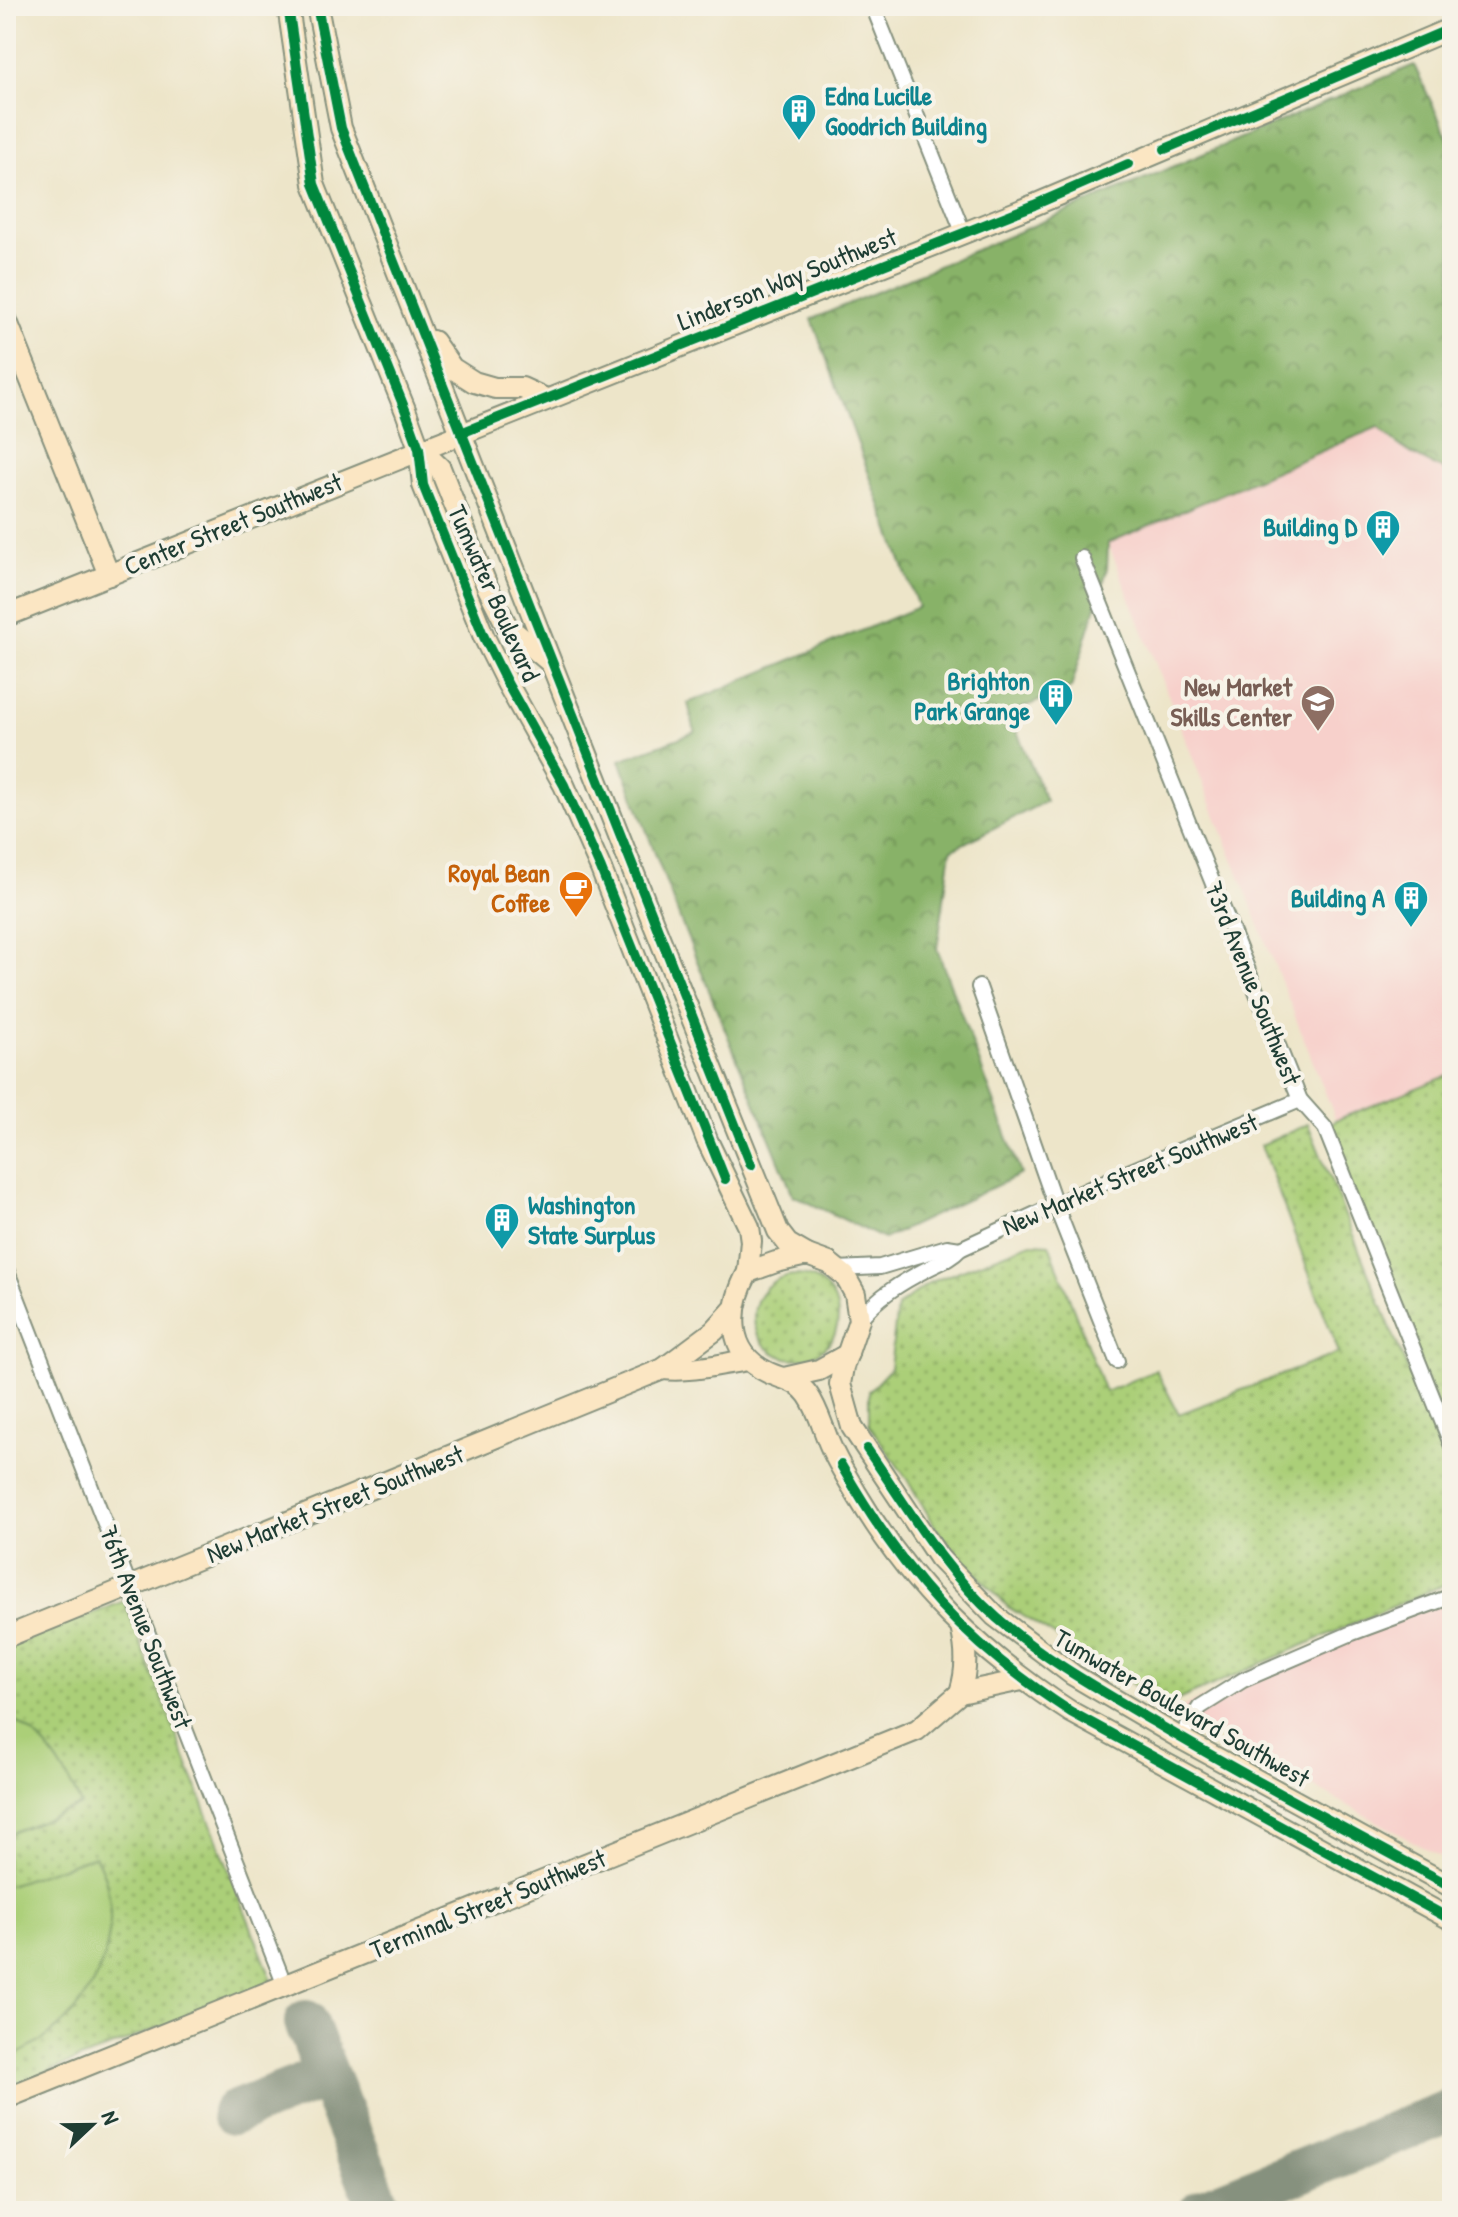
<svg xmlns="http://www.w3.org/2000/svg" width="1458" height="2217" viewBox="0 0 1458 2217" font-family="'Patrick Hand',sans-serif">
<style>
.built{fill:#f7d0cb}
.green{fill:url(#green-dots);stroke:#658656;stroke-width:2}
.forest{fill:url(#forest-crowns);stroke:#54784e;stroke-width:2}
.pitch{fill:#abcf78;stroke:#658656;stroke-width:2}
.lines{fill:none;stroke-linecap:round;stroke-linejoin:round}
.taxiway{stroke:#86917e;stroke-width:44}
.street-casing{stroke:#86917e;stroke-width:18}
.secondary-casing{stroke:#86917e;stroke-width:24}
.street{stroke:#fff;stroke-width:14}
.secondary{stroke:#fbe6c3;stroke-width:20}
.cycleway-casing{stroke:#f7f3e8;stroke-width:15}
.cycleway{stroke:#00873e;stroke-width:10}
.labels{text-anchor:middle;stroke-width:8;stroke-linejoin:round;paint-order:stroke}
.culture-label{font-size:26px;font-weight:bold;fill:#0d838f;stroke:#f7f3e8;text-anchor:end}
.street-label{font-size:26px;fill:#1f3d34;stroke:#f7f3e8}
.education-label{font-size:26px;font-weight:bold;fill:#785e54;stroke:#f7f3e8;text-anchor:end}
.food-label{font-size:26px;font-weight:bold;fill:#c56008;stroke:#f7f3e8;text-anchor:end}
</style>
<defs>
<pattern id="green-dots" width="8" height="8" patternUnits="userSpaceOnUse" patternTransform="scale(2)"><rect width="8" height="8" fill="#abcf78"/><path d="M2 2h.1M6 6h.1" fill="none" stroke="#8ba963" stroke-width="1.8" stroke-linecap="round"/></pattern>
<pattern id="forest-crowns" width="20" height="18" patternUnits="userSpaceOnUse" patternTransform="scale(2)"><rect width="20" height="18" fill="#88b268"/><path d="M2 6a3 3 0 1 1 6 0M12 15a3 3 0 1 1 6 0" fill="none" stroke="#6f9256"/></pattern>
</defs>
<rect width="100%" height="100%" fill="#f7f3e8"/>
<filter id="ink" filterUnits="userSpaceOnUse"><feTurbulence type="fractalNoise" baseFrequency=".0125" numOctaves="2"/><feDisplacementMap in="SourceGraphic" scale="16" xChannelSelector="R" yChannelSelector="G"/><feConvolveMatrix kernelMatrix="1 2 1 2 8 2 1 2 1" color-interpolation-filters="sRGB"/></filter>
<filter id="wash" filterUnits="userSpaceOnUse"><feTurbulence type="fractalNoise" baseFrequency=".006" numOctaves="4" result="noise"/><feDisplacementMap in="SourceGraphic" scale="32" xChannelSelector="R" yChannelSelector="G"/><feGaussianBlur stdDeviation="1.8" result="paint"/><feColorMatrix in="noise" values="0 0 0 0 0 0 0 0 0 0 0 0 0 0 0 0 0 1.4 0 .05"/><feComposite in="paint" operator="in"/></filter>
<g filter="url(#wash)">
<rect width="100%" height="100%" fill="#ede5c9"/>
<g class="built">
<path d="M 1378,427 L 1394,444 L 1426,463 L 1452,473 L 1452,1074 L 1336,1120 L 1108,543 Z"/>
<path d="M 1452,1593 L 1452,1863 L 1175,1710 Z"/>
</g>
<g class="green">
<path d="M 1452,1074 L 1452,1446 L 1325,1128 L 1336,1120 Z"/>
<path d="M 1308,1124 L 1452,1480 L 1452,1581 L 1166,1705 L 1008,1607 L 940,1535 L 909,1482 L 869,1425 L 869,1391 L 890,1369 L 897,1307 L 929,1283 L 1031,1243 L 1049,1244 L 1105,1392 L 1156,1370 L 1179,1414 L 1339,1353 L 1261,1145 Z"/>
<circle cx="796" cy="1317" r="42"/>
<path d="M 124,1601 L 273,1983 L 6,2088 L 6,1648 Z"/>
</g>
<path class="forest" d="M 1414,65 L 1452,147 L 1452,473 C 1423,462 1400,449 1378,427 L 1108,543 L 1107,570 L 1071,688 L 1009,713 L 1046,801 L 951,850 L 937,949 L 1021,1174 L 884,1239 L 793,1195 L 681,922 L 620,760 L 695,732 L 688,703 L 918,607 L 812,319 Z"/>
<g class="pitch">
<path d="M 6,1716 C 44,1734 64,1768 81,1805 L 6,1835 Z"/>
<path d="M 95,1856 C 107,1876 111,1899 110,1922 C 107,1985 64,2036 6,2059 L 6,1886 Z"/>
</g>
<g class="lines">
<g class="taxiway">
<path d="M 306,2022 L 381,2211"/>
<path d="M 233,2113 L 327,2076"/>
<path d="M 1201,2211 L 1452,2110"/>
</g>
</g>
</g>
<g filter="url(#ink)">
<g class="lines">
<g class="street-casing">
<g id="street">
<path d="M 873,6 L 963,232"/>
<path d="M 1082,558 L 1300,1100 L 1325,1128 L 1452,1446"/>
<path d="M 979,987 L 1055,1204 L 1117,1361"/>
<path d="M 6,1269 L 285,1986"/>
<path d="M 837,1269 L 880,1267 L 947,1247 L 960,1249"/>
<path d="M 859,1320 C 878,1296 902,1282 929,1268 C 941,1262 951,1259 960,1249 L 1107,1181 L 1300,1100"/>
<path d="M 1180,1738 L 1200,1707 L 1243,1680 L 1352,1633 L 1452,1596"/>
</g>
</g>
<g class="secondary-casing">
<g id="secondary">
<path d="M 288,6 L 314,184 L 406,412 L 419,448 L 423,485 L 484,637 L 507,683 L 564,785 L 601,869 L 707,1140 L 749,1227 L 751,1241 L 748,1272"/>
<path d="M 317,6 L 341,128 L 653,922 L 778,1231 L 788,1244 L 807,1255"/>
<path d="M 6,319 L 109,575"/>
<path d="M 433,341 L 452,368 L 474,382 L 495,388 L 522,388 L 546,399"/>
<path d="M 419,448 L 440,468 L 487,586 L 507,626 L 550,662"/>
<path d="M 6,616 L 1034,205 L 1452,28"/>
<path d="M 663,1369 C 692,1372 720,1364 748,1360"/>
<path d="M 784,1378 L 819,1370 L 848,1354"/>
<path d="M 6,1637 L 663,1369 L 714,1331 L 733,1310"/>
<path d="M 960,1693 C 967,1670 967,1651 961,1627"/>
<path d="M 1452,1887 L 1180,1738 L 1073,1675 L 995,1616 L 939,1558 L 852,1427 L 840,1384 L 843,1367 L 859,1320 L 855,1294 L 845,1276 L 829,1263 L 807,1255 L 776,1262 L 748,1272 C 729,1307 725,1352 767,1372 C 781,1379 798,1380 808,1395 C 818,1409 823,1429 830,1445 C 837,1462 847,1477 856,1493 C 912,1588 980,1653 1071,1712 L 1452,1920"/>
<path d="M 6,2098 L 917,1730 L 960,1693 L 1022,1680"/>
</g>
</g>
<use href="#street" class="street"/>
<use href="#secondary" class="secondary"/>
<g class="cycleway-casing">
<g id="cycleway">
<path d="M 288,6 L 314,184 L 406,412 L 419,448 L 423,485 L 484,637 L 507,683 L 564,785 L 601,869 L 725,1179"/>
<path d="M 317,6 L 341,128 L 751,1165"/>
<path d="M 1165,149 L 1452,28"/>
<path d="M 461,433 L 1034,205 L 1128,164"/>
<path d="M 867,1449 C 908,1508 943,1570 997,1618 C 1044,1659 1100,1690 1154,1722 C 1251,1780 1352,1832 1452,1887"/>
<path d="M 841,1465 C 904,1575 964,1643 1071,1712 L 1452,1920"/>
</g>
</g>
<use href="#cycleway" class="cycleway"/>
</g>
</g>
<defs>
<g id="building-pin" transform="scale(1.8)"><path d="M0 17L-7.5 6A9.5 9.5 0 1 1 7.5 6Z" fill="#0f9aa8" stroke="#f7f3e8"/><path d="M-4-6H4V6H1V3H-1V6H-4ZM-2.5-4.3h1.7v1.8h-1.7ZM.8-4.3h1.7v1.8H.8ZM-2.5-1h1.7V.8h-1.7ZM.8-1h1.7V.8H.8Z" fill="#fff"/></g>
<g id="school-pin" transform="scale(1.8)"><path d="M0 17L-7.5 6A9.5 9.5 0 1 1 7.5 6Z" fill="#8d6e63" stroke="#f7f3e8"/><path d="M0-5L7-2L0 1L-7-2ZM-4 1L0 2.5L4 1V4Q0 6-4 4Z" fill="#fff"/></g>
<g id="cafe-pin" transform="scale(1.8)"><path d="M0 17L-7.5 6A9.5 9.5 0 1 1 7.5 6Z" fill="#e8710a" stroke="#f7f3e8"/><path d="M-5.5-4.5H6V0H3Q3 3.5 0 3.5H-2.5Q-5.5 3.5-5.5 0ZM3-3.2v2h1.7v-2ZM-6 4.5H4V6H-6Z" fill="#fff"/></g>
</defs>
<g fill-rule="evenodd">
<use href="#building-pin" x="799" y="111"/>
<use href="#building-pin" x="1383" y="527"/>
<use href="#building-pin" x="1056" y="696"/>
<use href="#school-pin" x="1318" y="702"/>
<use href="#cafe-pin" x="576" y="888"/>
<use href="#building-pin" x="1411" y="898"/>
<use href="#building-pin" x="502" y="1220"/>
</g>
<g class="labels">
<g class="culture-label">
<text x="825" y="105" text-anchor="start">Edna Lucille<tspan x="825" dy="30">Goodrich Building</tspan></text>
<text x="1357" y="536">Building D</text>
<text x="1030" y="690">Brighton<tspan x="1030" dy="30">Park Grange</tspan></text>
<text x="1385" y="907">Building A</text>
<text x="528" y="1214" text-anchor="start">Washington<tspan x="528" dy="30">State Surplus</tspan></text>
</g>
<g class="street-label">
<text transform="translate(787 279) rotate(-22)" y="9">Linderson Way Southwest</text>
<text transform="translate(233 524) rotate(-22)" y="9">Center Street Southwest</text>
<text transform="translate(494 593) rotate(66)" y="9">Tumwater Boulevard</text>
<text transform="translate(1253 983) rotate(68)" y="9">73rd Avenue Southwest</text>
<text transform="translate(1130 1174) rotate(-23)" y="9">New Market Street Southwest</text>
<text transform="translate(335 1504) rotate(-22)" y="9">New Market Street Southwest</text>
<text transform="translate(146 1627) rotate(69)" y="9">76th Avenue Southwest</text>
<text transform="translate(1182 1708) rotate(30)" y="9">Tumwater Boulevard Southwest</text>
<text transform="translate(488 1904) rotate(-22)" y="9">Terminal Street Southwest</text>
</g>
<g class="education-label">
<text x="1292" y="696">New Market<tspan x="1292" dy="30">Skills Center</tspan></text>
</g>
<g class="food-label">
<text x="550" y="882">Royal Bean<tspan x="550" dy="30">Coffee</tspan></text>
</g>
</g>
<rect width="1458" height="2217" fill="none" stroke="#f7f3e8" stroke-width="32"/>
<g transform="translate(92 2125) rotate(68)" stroke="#f7f3e8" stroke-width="6" paint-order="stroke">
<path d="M0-6L14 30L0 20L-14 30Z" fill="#1f3d34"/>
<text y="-12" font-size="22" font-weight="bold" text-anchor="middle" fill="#1f3d34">N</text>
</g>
</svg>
